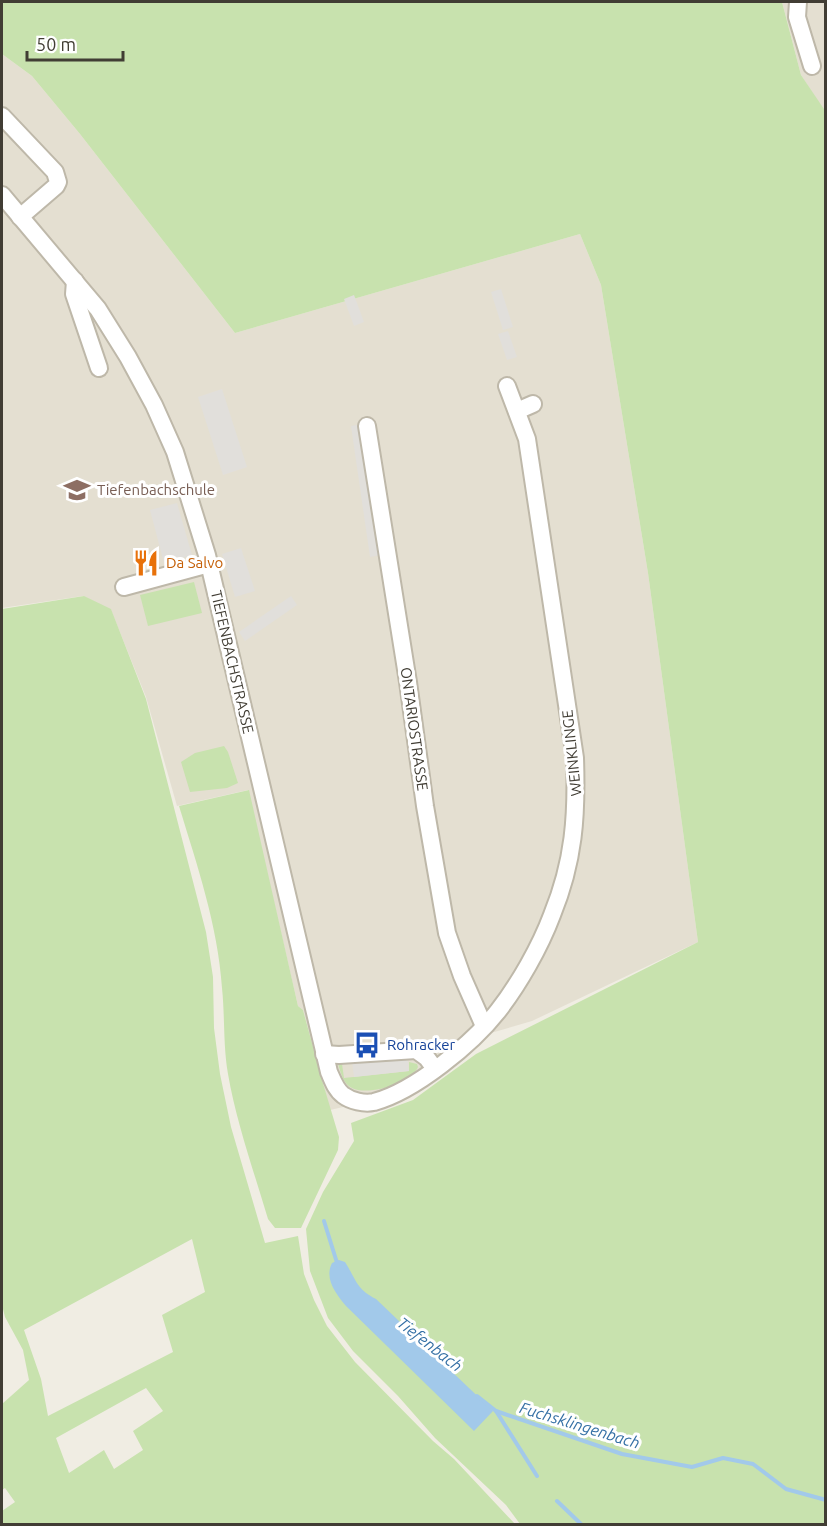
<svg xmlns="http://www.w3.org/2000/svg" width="827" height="1526" viewBox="0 0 827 1526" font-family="Ubuntu,sans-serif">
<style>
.residential{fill:#e4dfd1}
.green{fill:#c8e2ae;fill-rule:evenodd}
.parking{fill:#e1dfdb}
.water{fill:#a2c9ea}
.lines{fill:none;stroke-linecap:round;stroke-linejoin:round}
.stream{stroke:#a2c9ea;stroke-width:4}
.minor-casing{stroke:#beb8a9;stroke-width:20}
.minor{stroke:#fff;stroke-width:16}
.labels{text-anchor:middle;stroke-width:6;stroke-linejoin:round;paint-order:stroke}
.education-label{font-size:15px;fill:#785e54;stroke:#fff;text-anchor:start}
.food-label{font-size:15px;fill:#c56008;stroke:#fff;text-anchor:start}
.street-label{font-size:15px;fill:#413d34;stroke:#fff}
.transit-label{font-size:15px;fill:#164399;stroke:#fff;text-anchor:start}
.water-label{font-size:16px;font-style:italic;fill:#3570a5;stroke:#fff}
</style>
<rect width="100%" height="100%" fill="#f0ede3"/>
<g class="residential">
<path d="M 782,2 L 825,2 L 825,112 L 801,75 Z"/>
<path d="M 2,54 L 32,76 L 80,134 L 235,333 L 580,234 L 601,285 L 648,573 L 698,942 L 532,1021 L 470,1039 L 407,1085 L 365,1102 L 330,1110 L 303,1010 L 298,1006 L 248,790 L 177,806 L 146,697 L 111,610 L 83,596 L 2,608 Z"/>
</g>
<g class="green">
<path d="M 2,2 L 782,2 L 801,75 L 826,112 L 825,1524 L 520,1524 L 506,1505 L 435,1438 L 398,1396 L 353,1351 L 328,1318 L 310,1271 L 306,1229 L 323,1192 L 354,1141 L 351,1123 L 413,1100 L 476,1054 L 698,942 L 648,573 L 601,285 L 580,234 L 235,333 L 80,134 L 32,76 L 2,54 Z"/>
<path d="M 194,582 L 202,613 L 148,626 L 140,595 Z"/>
<path d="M 84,596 L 111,609 L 146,699 L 206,932 L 213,977 L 214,1028 L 220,1074 L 231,1127 L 265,1243 L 298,1236 L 304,1274 L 314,1300 L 327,1326 L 355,1362 L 433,1441 L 454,1459 L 515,1524 L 2,1524 L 2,1511 L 15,1502 L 5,1488 L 2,1490 L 2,1404 L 29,1380 L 23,1350 L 5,1317 L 2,1305 L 2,609 ZM 192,1239 L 205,1292 L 162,1315 L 173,1352 L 48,1416 L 41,1379 L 24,1330 ZM 146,1388 L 163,1411 L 133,1431 L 143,1450 L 114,1469 L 104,1450 L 69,1473 L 56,1438 Z"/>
<path d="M 224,746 L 228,752 L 238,783 L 227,788 L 190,792 L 181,762 L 195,753 Z"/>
<path d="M 249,790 L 298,1006 L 303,1010 L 322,1080 L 339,1137 L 338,1150 L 301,1228 L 275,1228 L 268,1219 C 254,1172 236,1121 228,1074 C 223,1045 225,1017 222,988 C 218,926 197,865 179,806 Z"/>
<path d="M 409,1062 L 417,1064 L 418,1067 C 411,1084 368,1096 352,1088 C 343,1084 341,1073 338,1064 L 342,1064 L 344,1078 L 409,1071 Z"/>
</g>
<g class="parking">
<path d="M 501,289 L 513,327 L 503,330 L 491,292 Z"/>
<path d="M 354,295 L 364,322 L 354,326 L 344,299 Z"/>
<path d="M 508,331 L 517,357 L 507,360 L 498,334 Z"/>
<path d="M 222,389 L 247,467 L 223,475 L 198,397 Z"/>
<path d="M 362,424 L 381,555 L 370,557 L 351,426 Z"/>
<path d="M 177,503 L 192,555 L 164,563 L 150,510 Z"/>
<path d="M 241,548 L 255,591 L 235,597 L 222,554 Z"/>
<path d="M 291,596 L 297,605 L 245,641 L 239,632 Z"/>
<path d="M 407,1050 L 409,1071 L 354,1077 L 351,1054 Z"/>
</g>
<path class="water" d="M 339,1260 L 345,1262 C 356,1279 356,1289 376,1299 L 493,1411 L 474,1431 L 346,1306 C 336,1294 324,1279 332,1263 Z"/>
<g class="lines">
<g class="stream">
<path d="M 324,1221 L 338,1266"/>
<path d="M 477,1396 L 496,1411 L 537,1476"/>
<path d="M 496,1411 L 622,1454 L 692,1467 L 723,1458 L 753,1464 L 786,1489 L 826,1500"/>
<path d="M 557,1501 L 581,1524"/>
</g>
<g class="minor-casing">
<g id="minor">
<path d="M 798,2 L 797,17 L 812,66"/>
<path d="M 2,116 L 55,172 L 58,182 L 56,186 L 20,217"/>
<path d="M 2,195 L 98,309 L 128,357 L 154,405 L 175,452 L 207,555 L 329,1072 C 333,1081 336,1090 343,1095 C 351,1101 364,1104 374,1102 C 415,1091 472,1044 498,1011 C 519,984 540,947 552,915 C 574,861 577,816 575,758 L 527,439 L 507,386"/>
<path d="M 75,281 L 74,294 L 99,368"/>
<path d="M 517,411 L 533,404"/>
<path d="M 367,426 L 408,682 L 425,806 L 447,933 L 462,976 L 484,1026"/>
<path d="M 124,587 L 209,564"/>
<path d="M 324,1054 L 339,1055 L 416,1050 L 427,1058 L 435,1069"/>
</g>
</g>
<use href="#minor" class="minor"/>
</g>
<defs>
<g id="school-bare" transform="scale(2.07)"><path d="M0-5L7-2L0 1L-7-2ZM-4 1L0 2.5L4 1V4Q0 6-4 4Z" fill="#8d6e63" stroke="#fff" stroke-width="2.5" paint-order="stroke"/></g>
<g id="restaurant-bare" transform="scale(2.07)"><path d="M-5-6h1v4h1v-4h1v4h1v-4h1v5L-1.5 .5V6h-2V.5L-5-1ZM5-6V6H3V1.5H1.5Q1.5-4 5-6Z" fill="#e8710a" stroke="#fff" stroke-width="2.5" paint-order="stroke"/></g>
<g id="bus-bare" transform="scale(2.07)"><path d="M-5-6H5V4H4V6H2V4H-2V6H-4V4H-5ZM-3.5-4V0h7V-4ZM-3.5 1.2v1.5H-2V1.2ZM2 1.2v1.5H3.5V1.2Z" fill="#1a4fb4" stroke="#fff" stroke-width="2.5" paint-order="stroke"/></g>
</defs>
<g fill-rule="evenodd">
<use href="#school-bare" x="77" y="490"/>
<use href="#restaurant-bare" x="146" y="563"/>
<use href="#bus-bare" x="367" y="1045"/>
</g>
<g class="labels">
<g class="education-label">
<text x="97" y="495">Tiefenbachschule</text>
</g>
<g class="food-label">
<text x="166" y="568">Da Salvo</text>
</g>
<g class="street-label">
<text transform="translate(232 662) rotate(77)" y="5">TIEFENBACHSTRASSE</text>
<text transform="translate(414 729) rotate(82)" y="5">ONTARIOSTRASSE</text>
<text transform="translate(572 753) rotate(-96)" y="5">WEINKLINGE</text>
</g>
<g class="transit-label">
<text x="387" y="1050">Rohracker</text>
</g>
<g class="water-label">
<text transform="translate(430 1344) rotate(38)" y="6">Tiefenbach</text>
<text transform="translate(580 1425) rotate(17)" y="6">Fuchsklingenbach</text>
</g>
</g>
<rect width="827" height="1526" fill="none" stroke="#413d34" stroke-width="6"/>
<path d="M27 51v9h96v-9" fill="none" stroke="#413d34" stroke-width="3"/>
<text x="36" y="51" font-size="18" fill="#413d34" stroke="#ffffff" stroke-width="4.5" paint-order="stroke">50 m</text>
</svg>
